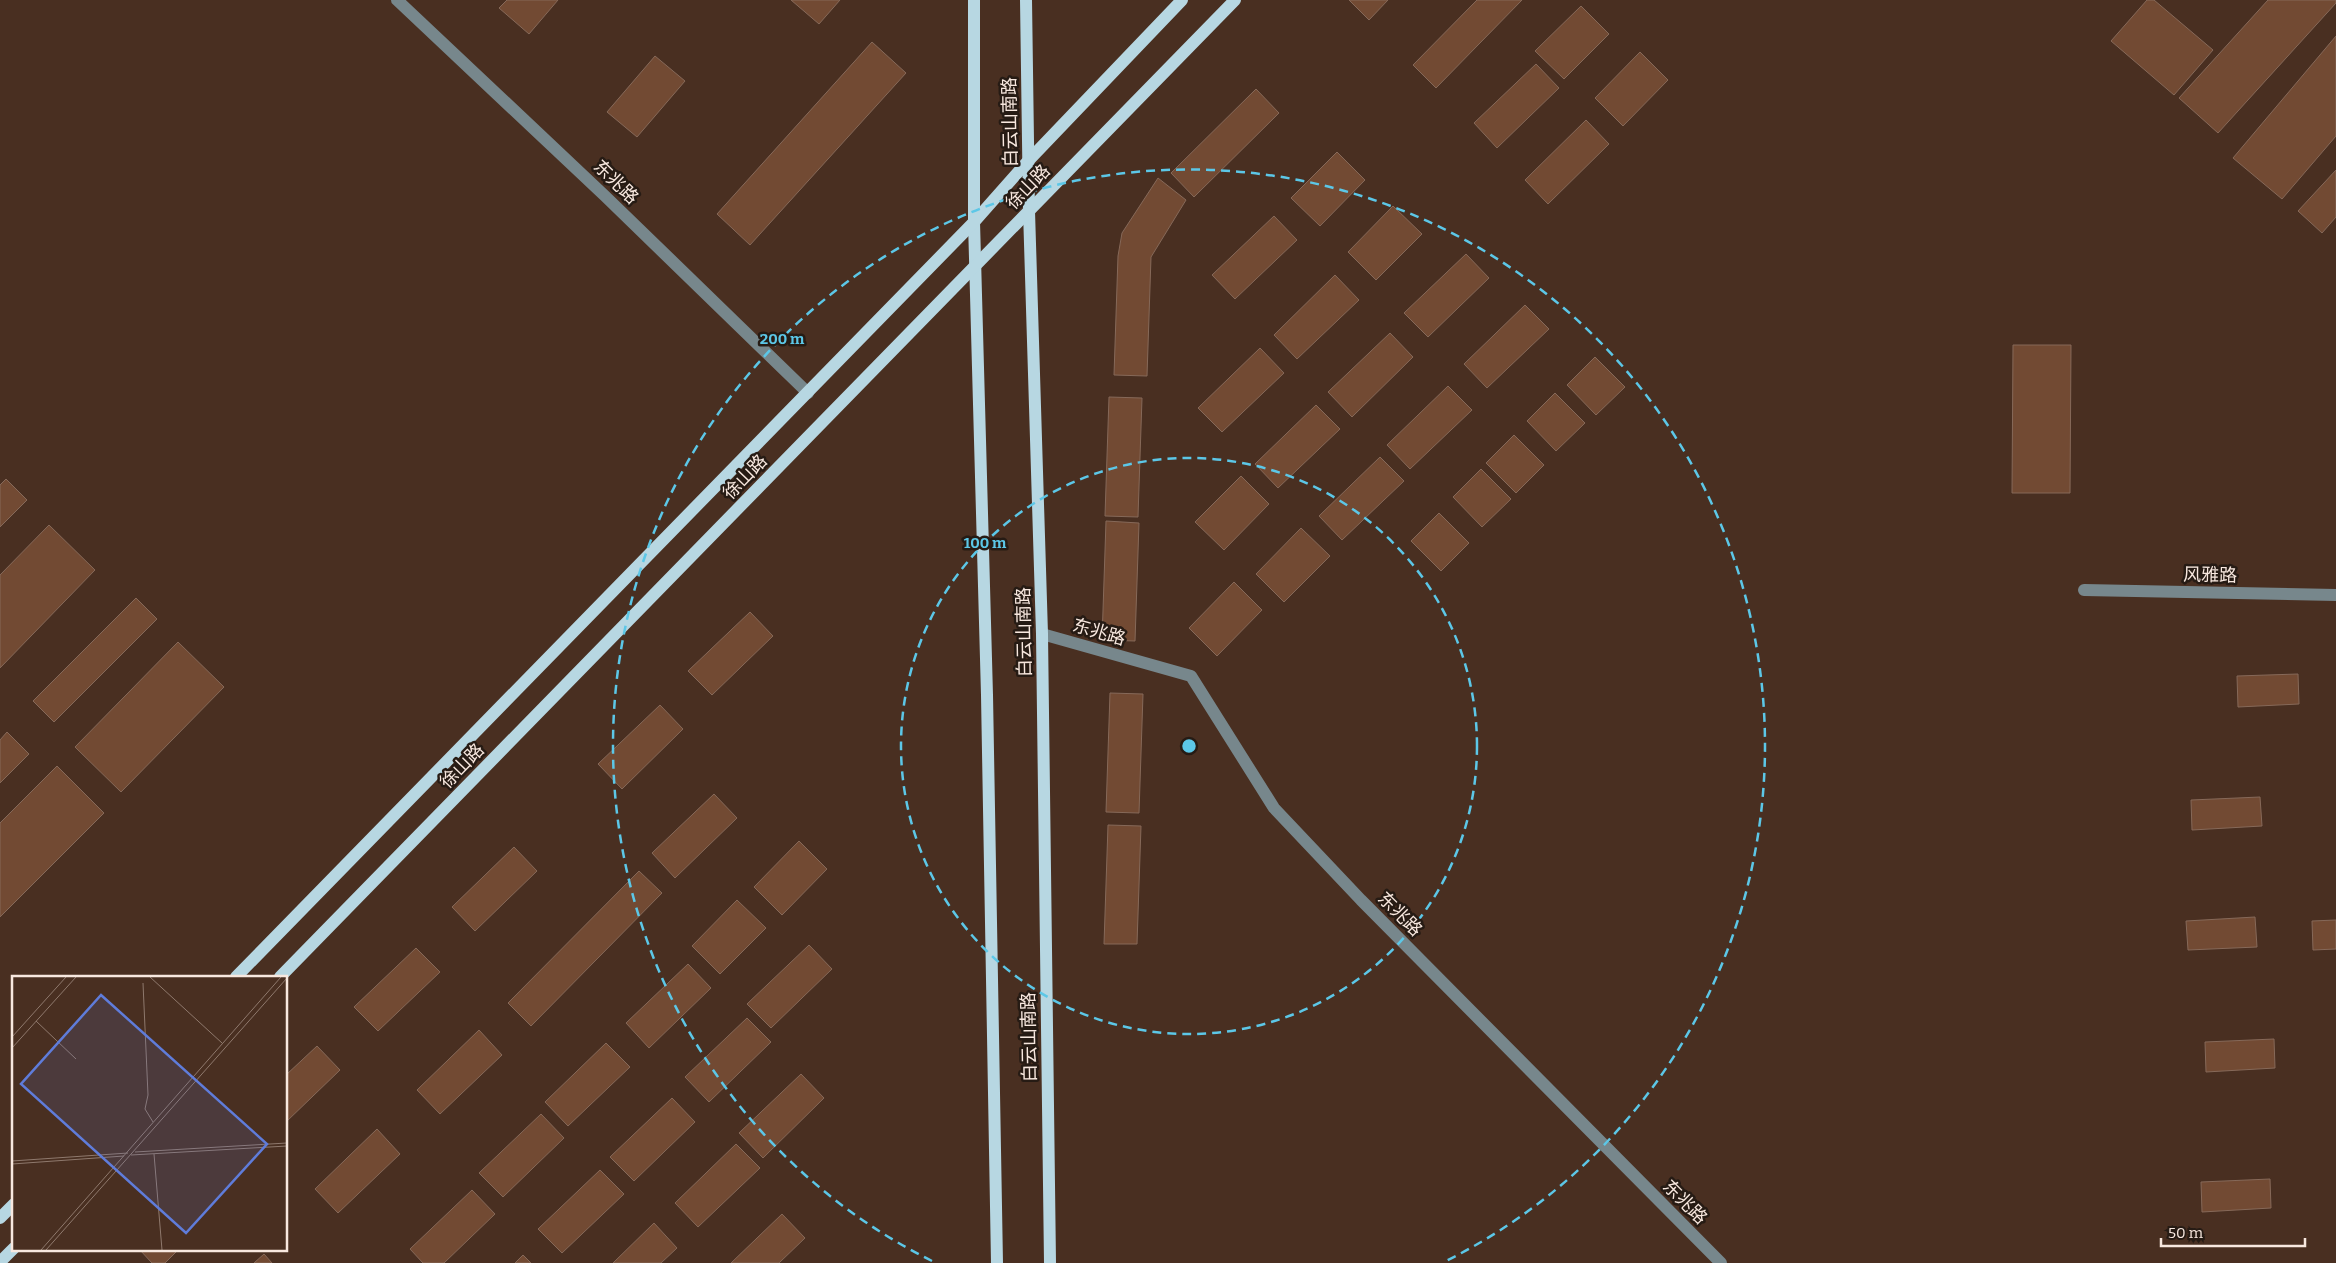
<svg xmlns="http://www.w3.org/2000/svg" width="2336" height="1263" viewBox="0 0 2336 1263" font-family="Bitter,'Noto Sans SC',serif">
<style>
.building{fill:#724a33;stroke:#866959}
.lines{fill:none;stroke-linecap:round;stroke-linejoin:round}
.minor{stroke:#77878c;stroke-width:12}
.major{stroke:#b7d7e2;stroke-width:12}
.ring{fill:none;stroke:#5cc7e7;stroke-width:2.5;stroke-dasharray:9 6}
.labels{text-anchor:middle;stroke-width:5;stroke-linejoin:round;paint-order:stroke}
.street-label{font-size:18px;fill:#f8e8df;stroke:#261b14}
.inset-road{fill:none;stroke:#8f796d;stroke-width:1}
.view{fill:#5f7cda;fill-opacity:0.15;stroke:#5f7cda;stroke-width:2.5}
.inset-edge{fill:none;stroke:#f8e8df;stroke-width:2.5}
.centre{fill:#5cc7e7;stroke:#261b14;stroke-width:2.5}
.ring-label{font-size:15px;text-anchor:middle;font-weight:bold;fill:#5cc7e7;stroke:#261b14;stroke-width:5;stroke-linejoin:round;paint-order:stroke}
</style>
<rect width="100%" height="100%" fill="#492f21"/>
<g class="building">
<path d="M 507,0 L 558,0 L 529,34 L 499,8 Z"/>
<path d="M 791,0 L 840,0 L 819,24 Z"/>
<path d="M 1349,0 L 1388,0 L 1369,20 Z"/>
<path d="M 1477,0 L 1522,0 L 1436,88 L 1413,65 Z"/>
<path d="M 2147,0 L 2154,0 L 2213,50 L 2174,95 L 2111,41 Z"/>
<path d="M 2268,0 L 2336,0 L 2336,3 L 2218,133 L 2179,98 Z"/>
<path d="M 1581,6 L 1609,34 L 1564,79 L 1535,51 Z"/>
<path d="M 2336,36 L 2336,136 L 2282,199 L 2233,158 Z"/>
<path d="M 872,42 L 906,73 L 750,245 L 717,214 Z"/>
<path d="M 1640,52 L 1668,80 L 1623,126 L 1595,98 Z"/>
<path d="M 655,56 L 685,81 L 637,137 L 607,112 Z"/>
<path d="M 1536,64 L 1559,88 L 1497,148 L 1474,123 Z"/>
<path d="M 1256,89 L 1279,113 L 1194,197 L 1171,173 Z"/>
<path d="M 1586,120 L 1609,144 L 1548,204 L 1525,180 Z"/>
<path d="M 1337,152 L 1365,180 L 1320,226 L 1291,198 Z"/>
<path d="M 2336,170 L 2336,217 L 2322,233 L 2298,211 Z"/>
<path d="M 1158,178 L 1186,200 L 1151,257 L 1147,376 L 1114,375 L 1118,256 L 1122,233 Z"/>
<path d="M 1393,206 L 1422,234 L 1376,280 L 1348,252 Z"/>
<path d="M 1274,216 L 1297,240 L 1235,299 L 1212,275 Z"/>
<path d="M 1466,254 L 1489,278 L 1428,337 L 1404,313 Z"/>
<path d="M 1335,275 L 1359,300 L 1297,359 L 1274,335 Z"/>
<path d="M 1525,305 L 1549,329 L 1487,388 L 1464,364 Z"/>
<path d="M 1390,333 L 1413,357 L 1352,417 L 1328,392 Z"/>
<path d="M 2013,345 L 2071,345 L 2070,493 L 2012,493 Z"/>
<path d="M 1260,348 L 1284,373 L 1222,432 L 1198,408 Z"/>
<path d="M 1595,357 L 1625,387 L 1596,415 L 1567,385 Z"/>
<path d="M 1448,386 L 1472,410 L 1410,469 L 1387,445 Z"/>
<path d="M 1555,393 L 1585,423 L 1556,451 L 1527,421 Z"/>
<path d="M 1109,397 L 1142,398 L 1138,517 L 1105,516 Z"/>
<path d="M 1316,405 L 1340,429 L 1278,488 L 1255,464 Z"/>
<path d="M 1514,435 L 1544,465 L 1516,493 L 1486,463 Z"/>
<path d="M 1380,457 L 1404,481 L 1342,540 L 1319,516 Z"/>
<path d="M 1481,469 L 1511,499 L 1482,527 L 1453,497 Z"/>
<path d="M 1241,476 L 1269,504 L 1224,550 L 1195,522 Z"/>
<path d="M 6,479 L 27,500 L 0,527 L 0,485 Z"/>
<path d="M 1439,513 L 1469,543 L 1441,571 L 1411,541 Z"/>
<path d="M 1106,521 L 1139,523 L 1135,641 L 1102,640 Z"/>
<path d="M 49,525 L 95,570 L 0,668 L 0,575 Z"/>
<path d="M 1301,528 L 1330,556 L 1284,602 L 1256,574 Z"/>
<path d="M 1234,582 L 1262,610 L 1217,656 L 1189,628 Z"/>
<path d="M 136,598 L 157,619 L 54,722 L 33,701 Z"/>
<path d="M 750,612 L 773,636 L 712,695 L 688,671 Z"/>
<path d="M 178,642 L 224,687 L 121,792 L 75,747 Z"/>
<path d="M 2298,674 L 2299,704 L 2238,707 L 2237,676 Z"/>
<path d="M 1110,693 L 1143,694 L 1139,813 L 1106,812 Z"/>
<path d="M 660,705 L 683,729 L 622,789 L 598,764 Z"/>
<path d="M 7,732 L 29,754 L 0,783 L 0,740 Z"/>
<path d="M 57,766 L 104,813 L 0,917 L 0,823 Z"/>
<path d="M 714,794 L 737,818 L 675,878 L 652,853 Z"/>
<path d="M 2260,797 L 2262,826 L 2192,830 L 2191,800 Z"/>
<path d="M 1108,825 L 1141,826 L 1137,944 L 1104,944 Z"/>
<path d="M 799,841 L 827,869 L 782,915 L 754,887 Z"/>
<path d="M 514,847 L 537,871 L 475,931 L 452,907 Z"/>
<path d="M 639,871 L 662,893 L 531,1026 L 508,1003 Z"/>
<path d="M 737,900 L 766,928 L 720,974 L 692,946 Z"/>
<path d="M 2255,917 L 2257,947 L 2188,950 L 2186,921 Z"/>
<path d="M 2336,920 L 2336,949 L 2313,950 L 2312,921 Z"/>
<path d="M 809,945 L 832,969 L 771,1028 L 747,1004 Z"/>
<path d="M 416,948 L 440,972 L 378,1031 L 354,1007 Z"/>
<path d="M 688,964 L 711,988 L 649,1048 L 626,1023 Z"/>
<path d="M 747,1018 L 771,1042 L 709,1102 L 685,1077 Z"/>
<path d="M 479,1030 L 502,1055 L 440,1114 L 417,1090 Z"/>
<path d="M 2274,1039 L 2275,1068 L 2206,1072 L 2205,1042 Z"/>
<path d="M 606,1043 L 630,1067 L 568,1126 L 545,1102 Z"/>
<path d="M 317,1046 L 340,1070 L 286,1122 L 286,1075 Z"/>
<path d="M 801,1074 L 824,1098 L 763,1158 L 739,1133 Z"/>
<path d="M 672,1098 L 695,1122 L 634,1181 L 610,1157 Z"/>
<path d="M 541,1114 L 564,1138 L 503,1197 L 479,1173 Z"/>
<path d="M 377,1129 L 400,1154 L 338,1213 L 315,1189 Z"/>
<path d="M 736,1144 L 760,1168 L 698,1227 L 675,1203 Z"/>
<path d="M 600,1170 L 624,1194 L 562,1253 L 538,1229 Z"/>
<path d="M 2270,1179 L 2271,1208 L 2202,1212 L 2201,1182 Z"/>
<path d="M 472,1190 L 495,1214 L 444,1263 L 423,1263 L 410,1249 Z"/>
<path d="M 782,1214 L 805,1238 L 779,1263 L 731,1263 Z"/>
<path d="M 654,1223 L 677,1248 L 661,1263 L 613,1263 Z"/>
<path d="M 139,1249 L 179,1249 L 165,1263 L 152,1263 Z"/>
<path d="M 264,1254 L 272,1263 L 254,1263 Z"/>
<path d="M 523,1255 L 531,1263 L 515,1263 Z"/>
</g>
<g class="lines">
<g class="minor">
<path d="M 397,0 L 605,196 L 808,393"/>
<path d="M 2084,590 L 2336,595"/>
<path d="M 1042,634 L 1191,676 L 1274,808 L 1361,900 L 1721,1263"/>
</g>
<g class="major">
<path d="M 974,0 L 974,222 L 987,695 L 997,1263"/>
<path d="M 1026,0 L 1029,211 L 1042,634 L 1050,1263"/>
<path d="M 236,977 L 974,222 L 1028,161 L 1182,0"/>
<path d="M 280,977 L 1235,0"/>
<path d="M 0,1218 L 14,1204"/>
<path d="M 0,1262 L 14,1248"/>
</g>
</g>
<g class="ring">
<circle cx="1189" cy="746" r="288"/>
<path d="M932 1261A576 576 0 1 1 1446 1261"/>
</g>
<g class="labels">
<g class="street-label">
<text transform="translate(1010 122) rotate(-91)" y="6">白云山南路</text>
<text transform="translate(616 182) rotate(44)" y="6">东兆路</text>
<text transform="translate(1028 187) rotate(-46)" y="6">徐山路</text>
<text transform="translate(745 477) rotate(-46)" y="6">徐山路</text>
<text transform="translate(2210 575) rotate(1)" y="6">风雅路</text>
<text transform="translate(1024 632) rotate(-91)" y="6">白云山南路</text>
<text transform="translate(1099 632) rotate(16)" y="6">东兆路</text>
<text transform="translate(462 766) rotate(-46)" y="6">徐山路</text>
<text transform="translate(1400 914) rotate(45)" y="6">东兆路</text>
<text transform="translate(1029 1037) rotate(-91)" y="6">白云山南路</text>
<text transform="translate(1685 1202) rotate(45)" y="6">东兆路</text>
</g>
</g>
<g transform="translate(12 976)">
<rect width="275" height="275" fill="#492f21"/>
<path class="inset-road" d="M 138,1 L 210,67M 131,7 L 136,119 L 133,133 L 141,146M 24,45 L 64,83M 0,61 L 54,1M 0,72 L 64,1M 123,176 L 275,167M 142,178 L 150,274M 119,179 L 275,170M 0,185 L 116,177M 0,188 L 112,180M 29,274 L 269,1M 34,274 L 275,2"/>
<path class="view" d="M 89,19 L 255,168 L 174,257 L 9,108 Z"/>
<rect width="275" height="275" class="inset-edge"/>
</g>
<circle cx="1189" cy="746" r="8" class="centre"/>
<g class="ring-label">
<text x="782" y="344">200 m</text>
<text x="985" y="548">100 m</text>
</g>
<path d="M2161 1238v8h144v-8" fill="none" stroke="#f8e8df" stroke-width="2.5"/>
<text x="2168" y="1238" font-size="15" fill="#f8e8df" stroke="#261b14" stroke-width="4" paint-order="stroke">50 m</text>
</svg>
